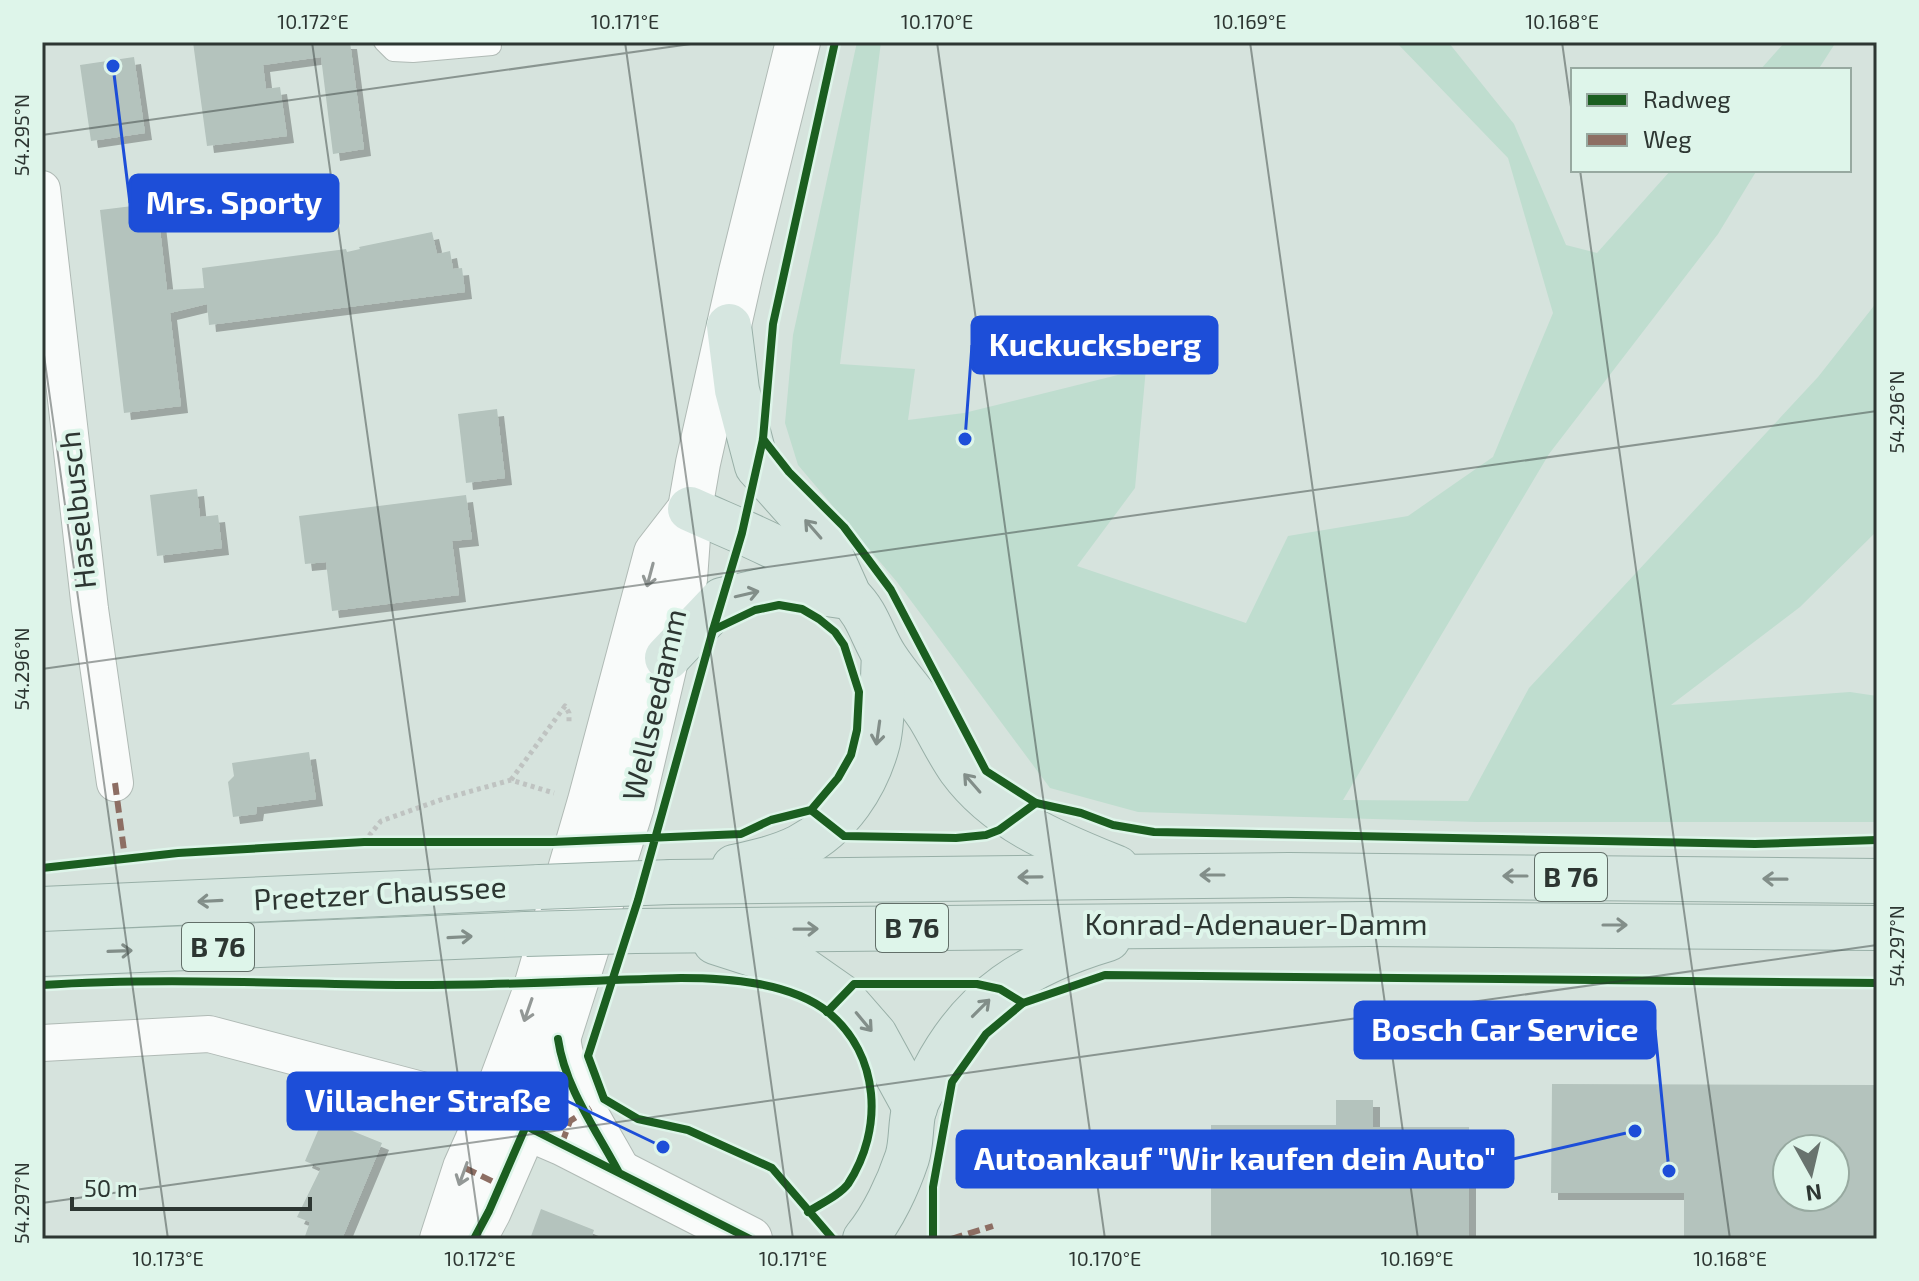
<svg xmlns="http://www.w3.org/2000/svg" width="1919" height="1281" viewBox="0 0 1919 1281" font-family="'Exo 2',sans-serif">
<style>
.green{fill:#bfddcf}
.building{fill:#b4c3bd;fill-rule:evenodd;filter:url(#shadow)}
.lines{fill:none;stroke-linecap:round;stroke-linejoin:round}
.service-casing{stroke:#b0bab5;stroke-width:20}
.minor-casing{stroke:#b0bab5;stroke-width:38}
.tertiary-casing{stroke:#b0bab5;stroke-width:46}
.secondary-casing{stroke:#b0bab5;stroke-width:46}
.trunk-casing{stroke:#98afa7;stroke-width:46}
.path{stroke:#bfc3c1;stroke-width:5;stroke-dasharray:4 4;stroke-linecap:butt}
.service{stroke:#f9fbfa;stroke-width:18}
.minor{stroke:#f9fbfa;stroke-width:36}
.tertiary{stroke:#f9fbfa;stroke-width:44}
.secondary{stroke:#f9fbfa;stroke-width:44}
.trunk{stroke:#d6e6e0;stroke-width:44}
.trunk-bridge-casing{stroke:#98afa7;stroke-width:46;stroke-linecap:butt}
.trunk-bridge{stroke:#d6e6e0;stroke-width:44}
.quiet{stroke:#8d6e63;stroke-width:6;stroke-dasharray:12 6;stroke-linecap:butt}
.cycleway-casing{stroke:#def5ea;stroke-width:13}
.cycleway{stroke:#1b5e20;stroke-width:8}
.oneway{stroke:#828e89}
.oneway2{stroke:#939896}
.ticks{fill:none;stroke:#2d3632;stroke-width:2;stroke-opacity:0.45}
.labels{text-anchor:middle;stroke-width:8;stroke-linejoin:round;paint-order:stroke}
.shield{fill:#def5ea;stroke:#626f69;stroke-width:2}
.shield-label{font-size:28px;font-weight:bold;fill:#2d3632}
.street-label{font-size:30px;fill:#2d3632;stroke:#def5ea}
.leader{fill:none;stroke:#1d4ed8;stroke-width:3}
.callout-dot{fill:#1d4ed8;stroke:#def5ea;stroke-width:3}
.callout{fill:#1d4ed8;stroke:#1d4ed8;stroke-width:3}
.callout-label{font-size:32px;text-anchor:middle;font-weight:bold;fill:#fff}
.neatline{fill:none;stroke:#2d3632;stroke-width:3}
.ticks-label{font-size:20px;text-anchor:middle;fill:#2d3632}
</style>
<defs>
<filter id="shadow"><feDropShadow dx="7" dy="7" stdDeviation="0" flood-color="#0004"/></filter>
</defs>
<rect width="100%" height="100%" fill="#d6e3dd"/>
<g class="green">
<path d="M 857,42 L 881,42 L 840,364 L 915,369 L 908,420 L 964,413 L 1146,368 L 1135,488 L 1077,566 L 1246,623 L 1288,536 L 1408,516 L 1493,457 L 1553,313 L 1508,158 L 1396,42 L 1449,43 L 1514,124 L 1566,245 L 1597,253 L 1671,170 L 1757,170 L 1718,234 L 1549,454 L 1343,800 L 1468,801 L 1529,688 L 1818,377 L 1877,302 L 1877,531 L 1800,607 L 1671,705 L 1850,692 L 1877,696 L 1877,822 L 1477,822 L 1138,812 L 1050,788 L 897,582 L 798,465 L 785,423 L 793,335 Z"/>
<path d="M 1785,42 L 1836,42 L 1818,70 L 1760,70 Z"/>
</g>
<g class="building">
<path d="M 193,42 L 350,42 L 364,149 L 333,154 L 321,57 L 263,65 L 266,89 L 280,87 L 287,136 L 207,146 Z"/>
<path d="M 134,57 L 145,133 L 91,141 L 80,65 Z"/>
<path d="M 157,203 L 167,290 L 204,288 L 202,268 L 346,249 L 347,252 L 360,249 L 359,247 L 432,232 L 437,254 L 450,251 L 453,269 L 462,268 L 465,292 L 209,325 L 207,304 L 170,313 L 181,406 L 124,413 L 100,210 Z"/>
<path d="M 497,409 L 505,478 L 466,483 L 458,414 Z"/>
<path d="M 197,489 L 200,517 L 218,515 L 222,548 L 157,556 L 150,495 Z"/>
<path d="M 466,495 L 472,539 L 452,541 L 459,595 L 332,611 L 326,562 L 305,564 L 299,516 Z"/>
<path d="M 309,752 L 316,799 L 257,807 L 256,814 L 233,817 L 228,782 L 234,776 L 232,763 Z"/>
<path d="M 1552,1084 L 1877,1085 L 1877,1239 L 1684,1239 L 1684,1193 L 1551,1193 ZM 1787,1149 L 1835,1149 L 1835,1197 L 1787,1197 Z"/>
<path d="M 1336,1100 L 1373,1100 L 1373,1127 L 1469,1127 L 1469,1239 L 1211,1239 L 1211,1125 L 1336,1125 Z"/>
<path d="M 323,1119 L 382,1143 L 342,1239 L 304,1239 L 310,1222 L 297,1217 L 321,1168 L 305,1161 Z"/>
<path d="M 541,1209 L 594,1230 L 591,1239 L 530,1239 Z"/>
</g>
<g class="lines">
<g class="service-casing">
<path id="service" d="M 383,42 L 393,52 L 413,53 L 492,46"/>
</g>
<g class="minor-casing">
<g id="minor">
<path d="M 42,189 L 90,609 L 115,783"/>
<path d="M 42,1043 L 209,1034 L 452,1098 L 490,1112"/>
</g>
</g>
<g class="tertiary-casing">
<g id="tertiary">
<path d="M 442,1239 L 465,1168 L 490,1112"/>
<path d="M 474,1239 L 489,1211 L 526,1126"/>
</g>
</g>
<g class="secondary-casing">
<g id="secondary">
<path d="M 690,509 L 656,553 L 590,801 L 534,994 L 490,1112 L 562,1143 L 750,1239"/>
<path d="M 558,1039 C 565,1087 595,1128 618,1171"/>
<path d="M 526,1126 L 535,1094 L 558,1039 L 632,806 L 685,579 L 690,509 L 698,463 L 741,272 L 798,42"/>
</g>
</g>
<g class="trunk-casing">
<g id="trunk">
<path d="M 729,326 L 737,390 L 757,466 L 825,542 L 847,591"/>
<path d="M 690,509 C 745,534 803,554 849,596 C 869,615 872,637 886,658 C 899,678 916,696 929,716 C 940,734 948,752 960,769 C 998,821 1058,844 1117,868"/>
<path d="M 667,658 L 722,600 L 779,587 L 841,596"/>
<path d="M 734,867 C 756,862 779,857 799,847 C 840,826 867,785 878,742 C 884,715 882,683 884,656"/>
<path d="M 671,882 L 1289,875 L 1877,881"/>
<path d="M 42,909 L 540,887"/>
<path d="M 635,931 L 1369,924 L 1877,928"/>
<path d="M 715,942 L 777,962 L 801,968 L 841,996 L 875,1035 L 915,1108"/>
<path d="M 42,954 L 526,934"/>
<path d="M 865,1239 C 883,1217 898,1185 907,1158 C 912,1142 910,1125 914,1109 C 918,1096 927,1083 934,1071 C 973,996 1028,963 1108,939"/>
</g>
</g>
<g class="path">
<path d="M 511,780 L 565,706 L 569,713 L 569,724"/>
<path d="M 364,842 L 381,821 L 443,799 L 511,780 L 554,793"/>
</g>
<use href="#service" class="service"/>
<use href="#minor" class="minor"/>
<use href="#tertiary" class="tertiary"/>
<use href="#secondary" class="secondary"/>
<use href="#trunk" class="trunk"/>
<g class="trunk-bridge-casing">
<g id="trunk-bridge">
<path d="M 540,887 L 671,882"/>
<path d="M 526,934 L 635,931"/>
</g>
</g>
<use href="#trunk-bridge" class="trunk-bridge"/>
<g class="quiet">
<path d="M 115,783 L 125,858"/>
<path d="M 503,1080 L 535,1094"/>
<path d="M 562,1143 L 570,1121 L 591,1108"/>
<path d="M 465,1168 L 500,1185"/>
<path d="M 951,1239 L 993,1226"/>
</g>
<g class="cycleway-casing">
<g id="cycleway">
<path d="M 763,439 L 789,472 L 844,527 L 891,590 L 986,771 L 1036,803 L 1081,813 L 1113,825 L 1154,832 L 1755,844 L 1877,840"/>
<path d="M 713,630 L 742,533 L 763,439 L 773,324 L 835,42"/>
<path d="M 811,810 L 844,836 L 956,838 L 986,835 L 999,830 L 1036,803"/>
<path d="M 42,868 L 178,853 L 364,842 L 553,842 L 741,834 L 771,820 L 811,810 L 838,778 L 851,755 L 857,730 L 859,692 L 844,645 L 835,632 L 819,619 L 802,609 L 779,605 L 755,610 L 713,630 L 638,900 L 588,1056 L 604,1099 L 638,1119 L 688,1130 L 772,1168 L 833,1239"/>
<path d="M 42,985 C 164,977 285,984 407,985 C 498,986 590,980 681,978 C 727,978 790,982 828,1012 C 880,1055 884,1129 848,1184 C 840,1195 820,1204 808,1212"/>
<path d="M 827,1012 L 854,984 L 977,984 L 1000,989 L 1023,1003"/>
<path d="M 558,1039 C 565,1087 595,1128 618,1171"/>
<path d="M 474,1239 L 489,1211 L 526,1126 L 750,1239"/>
<path d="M 933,1239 L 933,1187 L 952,1082 L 986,1034 L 1023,1003 L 1105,975 L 1877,983"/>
</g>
</g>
<use href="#cycleway" class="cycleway"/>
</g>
<defs><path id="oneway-shaft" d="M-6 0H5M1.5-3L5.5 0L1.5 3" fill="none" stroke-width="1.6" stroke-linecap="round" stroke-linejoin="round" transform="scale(2)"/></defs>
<g class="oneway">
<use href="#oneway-shaft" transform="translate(813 529) rotate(-131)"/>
<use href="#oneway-shaft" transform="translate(747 594) rotate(-13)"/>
<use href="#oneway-shaft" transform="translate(878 733) rotate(98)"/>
<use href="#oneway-shaft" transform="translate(972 783) rotate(-131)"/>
<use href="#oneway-shaft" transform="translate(1212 875) rotate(180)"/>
<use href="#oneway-shaft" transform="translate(1515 876) rotate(-180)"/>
<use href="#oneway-shaft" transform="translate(1030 877) rotate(179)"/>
<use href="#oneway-shaft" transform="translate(1775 879) rotate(-179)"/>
<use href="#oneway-shaft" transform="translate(210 901) rotate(177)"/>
<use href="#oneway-shaft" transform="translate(1615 925)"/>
<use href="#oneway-shaft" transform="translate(806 929) rotate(-1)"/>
<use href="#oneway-shaft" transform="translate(460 937) rotate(-3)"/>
<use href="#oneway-shaft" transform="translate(120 951) rotate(-2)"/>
<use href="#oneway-shaft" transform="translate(981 1008) rotate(-45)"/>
<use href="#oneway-shaft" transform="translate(864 1022) rotate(50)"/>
</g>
<g class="oneway2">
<use href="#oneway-shaft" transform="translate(650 575) rotate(105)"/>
<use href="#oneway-shaft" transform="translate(528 1010) rotate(109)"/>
<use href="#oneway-shaft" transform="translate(463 1174) rotate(110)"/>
</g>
<path class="ticks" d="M 312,42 L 481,1239M 625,42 L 793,1239M 937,42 L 1105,1239M 1250,42 L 1418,1239M 1562,42 L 1573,121M 1874,42 L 1877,61M 42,135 L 705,42M 1580,170 L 1730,1239M 42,341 L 168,1239M 42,669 L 1877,411M 42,1203 L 1877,945"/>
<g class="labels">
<g class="shield">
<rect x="1535" y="853" width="72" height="48" rx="6"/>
<rect x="876" y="904" width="72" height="48" rx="6"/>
<rect x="182" y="923" width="72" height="48" rx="6"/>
</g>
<g class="shield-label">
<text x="1571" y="887">B 76</text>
<text x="912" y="938">B 76</text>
<text x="218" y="957">B 76</text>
</g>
<g class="street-label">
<text transform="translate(78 510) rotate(-96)" y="10">Haselbusch</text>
<text transform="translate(655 705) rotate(-77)" y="10">Wellseedamm</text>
<text transform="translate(380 894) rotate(-3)" y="10">Preetzer Chaussee</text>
<text x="1256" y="935">Konrad-Adenauer-Damm</text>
</g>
</g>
<path class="leader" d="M113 66L130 203M965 439L972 345M1669 1171L1655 1030M663 1147L567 1101M1635 1131L1513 1159"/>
<g class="callout-dot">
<circle cx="113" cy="66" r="8"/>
<circle cx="965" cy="439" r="8"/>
<circle cx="1669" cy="1171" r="8"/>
<circle cx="663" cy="1147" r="8"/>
<circle cx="1635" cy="1131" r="8"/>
</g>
<g class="callout">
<rect x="130" y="175" width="208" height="56" rx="8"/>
<rect x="972" y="317" width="245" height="56" rx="8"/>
<rect x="1355" y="1002" width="300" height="56" rx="8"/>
<rect x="288" y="1073" width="279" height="56" rx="8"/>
<rect x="957" y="1131" width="556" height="56" rx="8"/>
</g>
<g class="callout-label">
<text x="234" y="214">Mrs. Sporty</text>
<text x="1095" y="356">Kuckucksberg</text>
<text x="1505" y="1041">Bosch Car Service</text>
<text x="428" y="1112">Villacher Straße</text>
<text x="1235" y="1170">Autoankauf "Wir kaufen dein Auto"</text>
</g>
<rect width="1919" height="1281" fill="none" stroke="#def5ea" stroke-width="88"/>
<rect x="1571" y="68" width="280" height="104" fill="#def5ea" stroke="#97a9a0" stroke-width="2"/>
<rect x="1587" y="94" width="40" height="12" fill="#1b5e20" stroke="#97a9a0" stroke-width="2"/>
<text x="1643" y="108" font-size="24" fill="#2d3632">Radweg</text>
<rect x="1587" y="134" width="40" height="12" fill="#8d6e63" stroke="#97a9a0" stroke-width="2"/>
<text x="1643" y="148" font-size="24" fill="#2d3632">Weg</text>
<g transform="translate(1811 1173) rotate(172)"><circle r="38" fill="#def5ea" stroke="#97a9a0" stroke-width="2"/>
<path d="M0-6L14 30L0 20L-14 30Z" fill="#68736e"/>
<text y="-12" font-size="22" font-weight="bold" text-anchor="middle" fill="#2d3632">N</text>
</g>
<path d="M72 1197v12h238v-12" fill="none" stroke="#2d3632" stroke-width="4"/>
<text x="84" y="1197" font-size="24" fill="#2d3632" stroke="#def5ea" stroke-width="6" paint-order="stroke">50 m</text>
<rect x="44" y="44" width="1831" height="1193" class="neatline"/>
<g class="ticks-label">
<text x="313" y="29">10.172°E</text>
<text x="625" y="29">10.171°E</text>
<text x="937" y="29">10.170°E</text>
<text x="1250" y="29">10.169°E</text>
<text x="1562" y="29">10.168°E</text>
<text transform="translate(22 135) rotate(-90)" y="7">54.295°N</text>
<text transform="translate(1897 412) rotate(-90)" y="7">54.296°N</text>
<text transform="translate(22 669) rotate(-90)" y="7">54.296°N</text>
<text transform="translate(1897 946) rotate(-90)" y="7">54.297°N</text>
<text transform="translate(22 1203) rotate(-90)" y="7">54.297°N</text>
<text x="168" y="1266">10.173°E</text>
<text x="480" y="1266">10.172°E</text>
<text x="793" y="1266">10.171°E</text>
<text x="1105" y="1266">10.170°E</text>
<text x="1417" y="1266">10.169°E</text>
<text x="1730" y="1266">10.168°E</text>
</g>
</svg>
